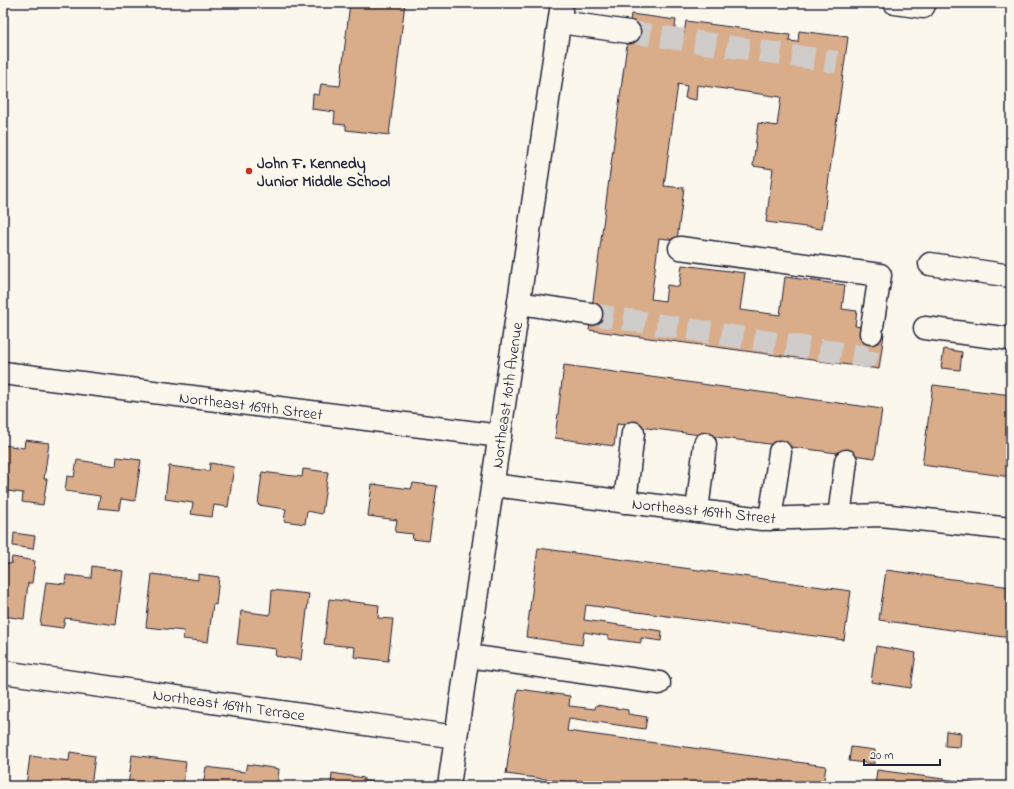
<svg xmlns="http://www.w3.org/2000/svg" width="1014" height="789" viewBox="0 0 1014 789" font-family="'Indie Flower',sans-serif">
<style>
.building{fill:#d9ac8a;stroke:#22223b}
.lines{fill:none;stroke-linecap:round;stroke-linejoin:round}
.minor-tunnel{stroke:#d0ccc9;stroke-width:22;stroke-dasharray:22 11;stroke-linecap:butt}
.minor-casing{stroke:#22223b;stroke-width:25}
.minor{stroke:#fbf7ec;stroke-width:22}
.poi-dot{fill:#c8321e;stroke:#fbf7ec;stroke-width:1.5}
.labels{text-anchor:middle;stroke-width:4;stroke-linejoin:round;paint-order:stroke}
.poi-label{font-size:16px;font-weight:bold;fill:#22223b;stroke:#fbf7ec;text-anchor:start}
.street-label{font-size:16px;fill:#22223b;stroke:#fbf7ec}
</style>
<rect width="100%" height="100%" fill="#fbf7ec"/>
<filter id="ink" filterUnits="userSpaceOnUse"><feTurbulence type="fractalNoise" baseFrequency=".025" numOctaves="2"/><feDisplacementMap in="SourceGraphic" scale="8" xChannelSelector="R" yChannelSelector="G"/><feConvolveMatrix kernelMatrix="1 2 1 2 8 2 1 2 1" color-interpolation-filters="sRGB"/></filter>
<g filter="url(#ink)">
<g class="building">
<path d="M 291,3 L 314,3 L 314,6 Z"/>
<path d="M 350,3 L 405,3 L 389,135 L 346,130 L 346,125 L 334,124 L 335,112 L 312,109 L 313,94 L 319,95 L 321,84 L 340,86 Z"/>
<path d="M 631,14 L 676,20 L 674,33 L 684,34 L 686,21 L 790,35 L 789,41 L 798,42 L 799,31 L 848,37 L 822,229 L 766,222 L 773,169 L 753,166 L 758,123 L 777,126 L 781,97 L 697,85 L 696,100 L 685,98 L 687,86 L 678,84 L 664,186 L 684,188 L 677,240 L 659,238 L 651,299 L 665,301 L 667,285 L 679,287 L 682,265 L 745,273 L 740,310 L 780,315 L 785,277 L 845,285 L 842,309 L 857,311 L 855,326 L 870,328 L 870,332 L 884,334 L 879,369 L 589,330 Z"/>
<path d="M 944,349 L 962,352 L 960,370 L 941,368 Z"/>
<path d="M 564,365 L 882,409 L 875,458 L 617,424 L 614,446 L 555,438 Z"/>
<path d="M 933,385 L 1011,395 L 1011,477 L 922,465 Z"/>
<path d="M 25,440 L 49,443 L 44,479 L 47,479 L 43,505 L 22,502 L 23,493 L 7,491 L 8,478 L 3,478 L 3,445 L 24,448 Z"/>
<path d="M 117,457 L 141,460 L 135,501 L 121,499 L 119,510 L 98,508 L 100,496 L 65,491 L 67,476 L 74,477 L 77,460 L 116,466 Z"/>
<path d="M 210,463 L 234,467 L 228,507 L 214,505 L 212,517 L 191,514 L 193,503 L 165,499 L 169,466 L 209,471 Z"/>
<path d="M 303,469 L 328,472 L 322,514 L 307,511 L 305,524 L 284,521 L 286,509 L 258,505 L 262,472 L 302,477 Z"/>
<path d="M 413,483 L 437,486 L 429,541 L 412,539 L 413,534 L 395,532 L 397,520 L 368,516 L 372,484 L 411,489 Z"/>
<path d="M 14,533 L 35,536 L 33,549 L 13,546 Z"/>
<path d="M 538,548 L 851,591 L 844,640 L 586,605 L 584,620 L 662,631 L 661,641 L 641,638 L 641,643 L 608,639 L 608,636 L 584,632 L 582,645 L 526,637 Z"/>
<path d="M 12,557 L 35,561 L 32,583 L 28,583 L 24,619 L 3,616 L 3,563 L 11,564 Z"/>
<path d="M 92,566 L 123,571 L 116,625 L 65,618 L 63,628 L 40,625 L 46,582 L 65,584 L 66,575 L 91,578 Z"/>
<path d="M 886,570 L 1011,587 L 1011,638 L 879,620 Z"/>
<path d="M 152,574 L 198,580 L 198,574 L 219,577 L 216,605 L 213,604 L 208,642 L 183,639 L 184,631 L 146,627 Z"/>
<path d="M 272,590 L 309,594 L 301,660 L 275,656 L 276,649 L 237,644 L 241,611 L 270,615 Z"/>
<path d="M 329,599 L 379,605 L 378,618 L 393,619 L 388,661 L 354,657 L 355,647 L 324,644 Z"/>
<path d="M 876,646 L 916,653 L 911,688 L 871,682 Z"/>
<path d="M 518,689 L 570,696 L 569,706 L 595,709 L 596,705 L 628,710 L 628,714 L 647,717 L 645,729 L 569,718 L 567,731 L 826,766 L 823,786 L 598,786 L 506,774 Z"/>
<path d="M 946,731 L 961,733 L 960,747 L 945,746 Z"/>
<path d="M 851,747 L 875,750 L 874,764 L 849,761 Z"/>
<path d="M 70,752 L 95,756 L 91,786 L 26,786 L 30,756 L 69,761 Z"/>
<path d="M 132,755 L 186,762 L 183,786 L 128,786 Z"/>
<path d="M 247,764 L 279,769 L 277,786 L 279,786 L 203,786 L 206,767 L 245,772 Z"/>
<path d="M 877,770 L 995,786 L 875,786 Z"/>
<path d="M 332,773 L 364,778 L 364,781 L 381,783 L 381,786 L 314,786 L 315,782 L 331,784 Z"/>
</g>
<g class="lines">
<g class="minor-tunnel">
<path d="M 629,32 L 837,62"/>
<path d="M 591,314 L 867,357 L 871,333"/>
</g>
<g class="minor-casing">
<g id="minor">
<path d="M 895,3 L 923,7 L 925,3"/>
<path d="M 560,22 L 629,32"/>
<path d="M 680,248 L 880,275 L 871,333"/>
<path d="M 930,264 L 1011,276"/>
<path d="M 519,303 L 591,314"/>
<path d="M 925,328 L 1011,339"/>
<path d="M 3,373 L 500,436"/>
<path d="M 493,485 L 762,519 L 881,515 L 1011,529"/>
<path d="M 625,502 L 633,433"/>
<path d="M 697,511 L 705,444"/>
<path d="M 839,517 L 846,461"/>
<path d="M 770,519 L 780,452"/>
<path d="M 468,656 L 659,683"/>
<path d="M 3,672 L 456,737"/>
<path d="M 449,786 L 562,3"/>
</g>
</g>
<use href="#minor" class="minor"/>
</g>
</g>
<circle class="poi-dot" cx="249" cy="171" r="4"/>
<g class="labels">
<g class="poi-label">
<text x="257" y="168">John F. Kennedy<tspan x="257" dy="18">Junior Middle School</tspan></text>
</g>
<g class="street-label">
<text transform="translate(506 395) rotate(-82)" y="6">Northeast 10th Avenue</text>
<text transform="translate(251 405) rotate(7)" y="6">Northeast 169th Street</text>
<text transform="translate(704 510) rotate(6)" y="6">Northeast 169th Street</text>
<text transform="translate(229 704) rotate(8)" y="6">Northeast 169th Terrace</text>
</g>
</g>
<rect width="1014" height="789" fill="none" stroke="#fbf7ec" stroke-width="16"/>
<rect x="8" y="8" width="998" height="773" fill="none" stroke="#22223b" stroke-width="1.5" filter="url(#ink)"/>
<path d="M864 759v6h76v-6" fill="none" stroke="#22223b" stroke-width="2"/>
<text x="870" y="759" font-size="12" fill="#22223b" stroke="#fbf7ec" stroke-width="3" paint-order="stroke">20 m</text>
</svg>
